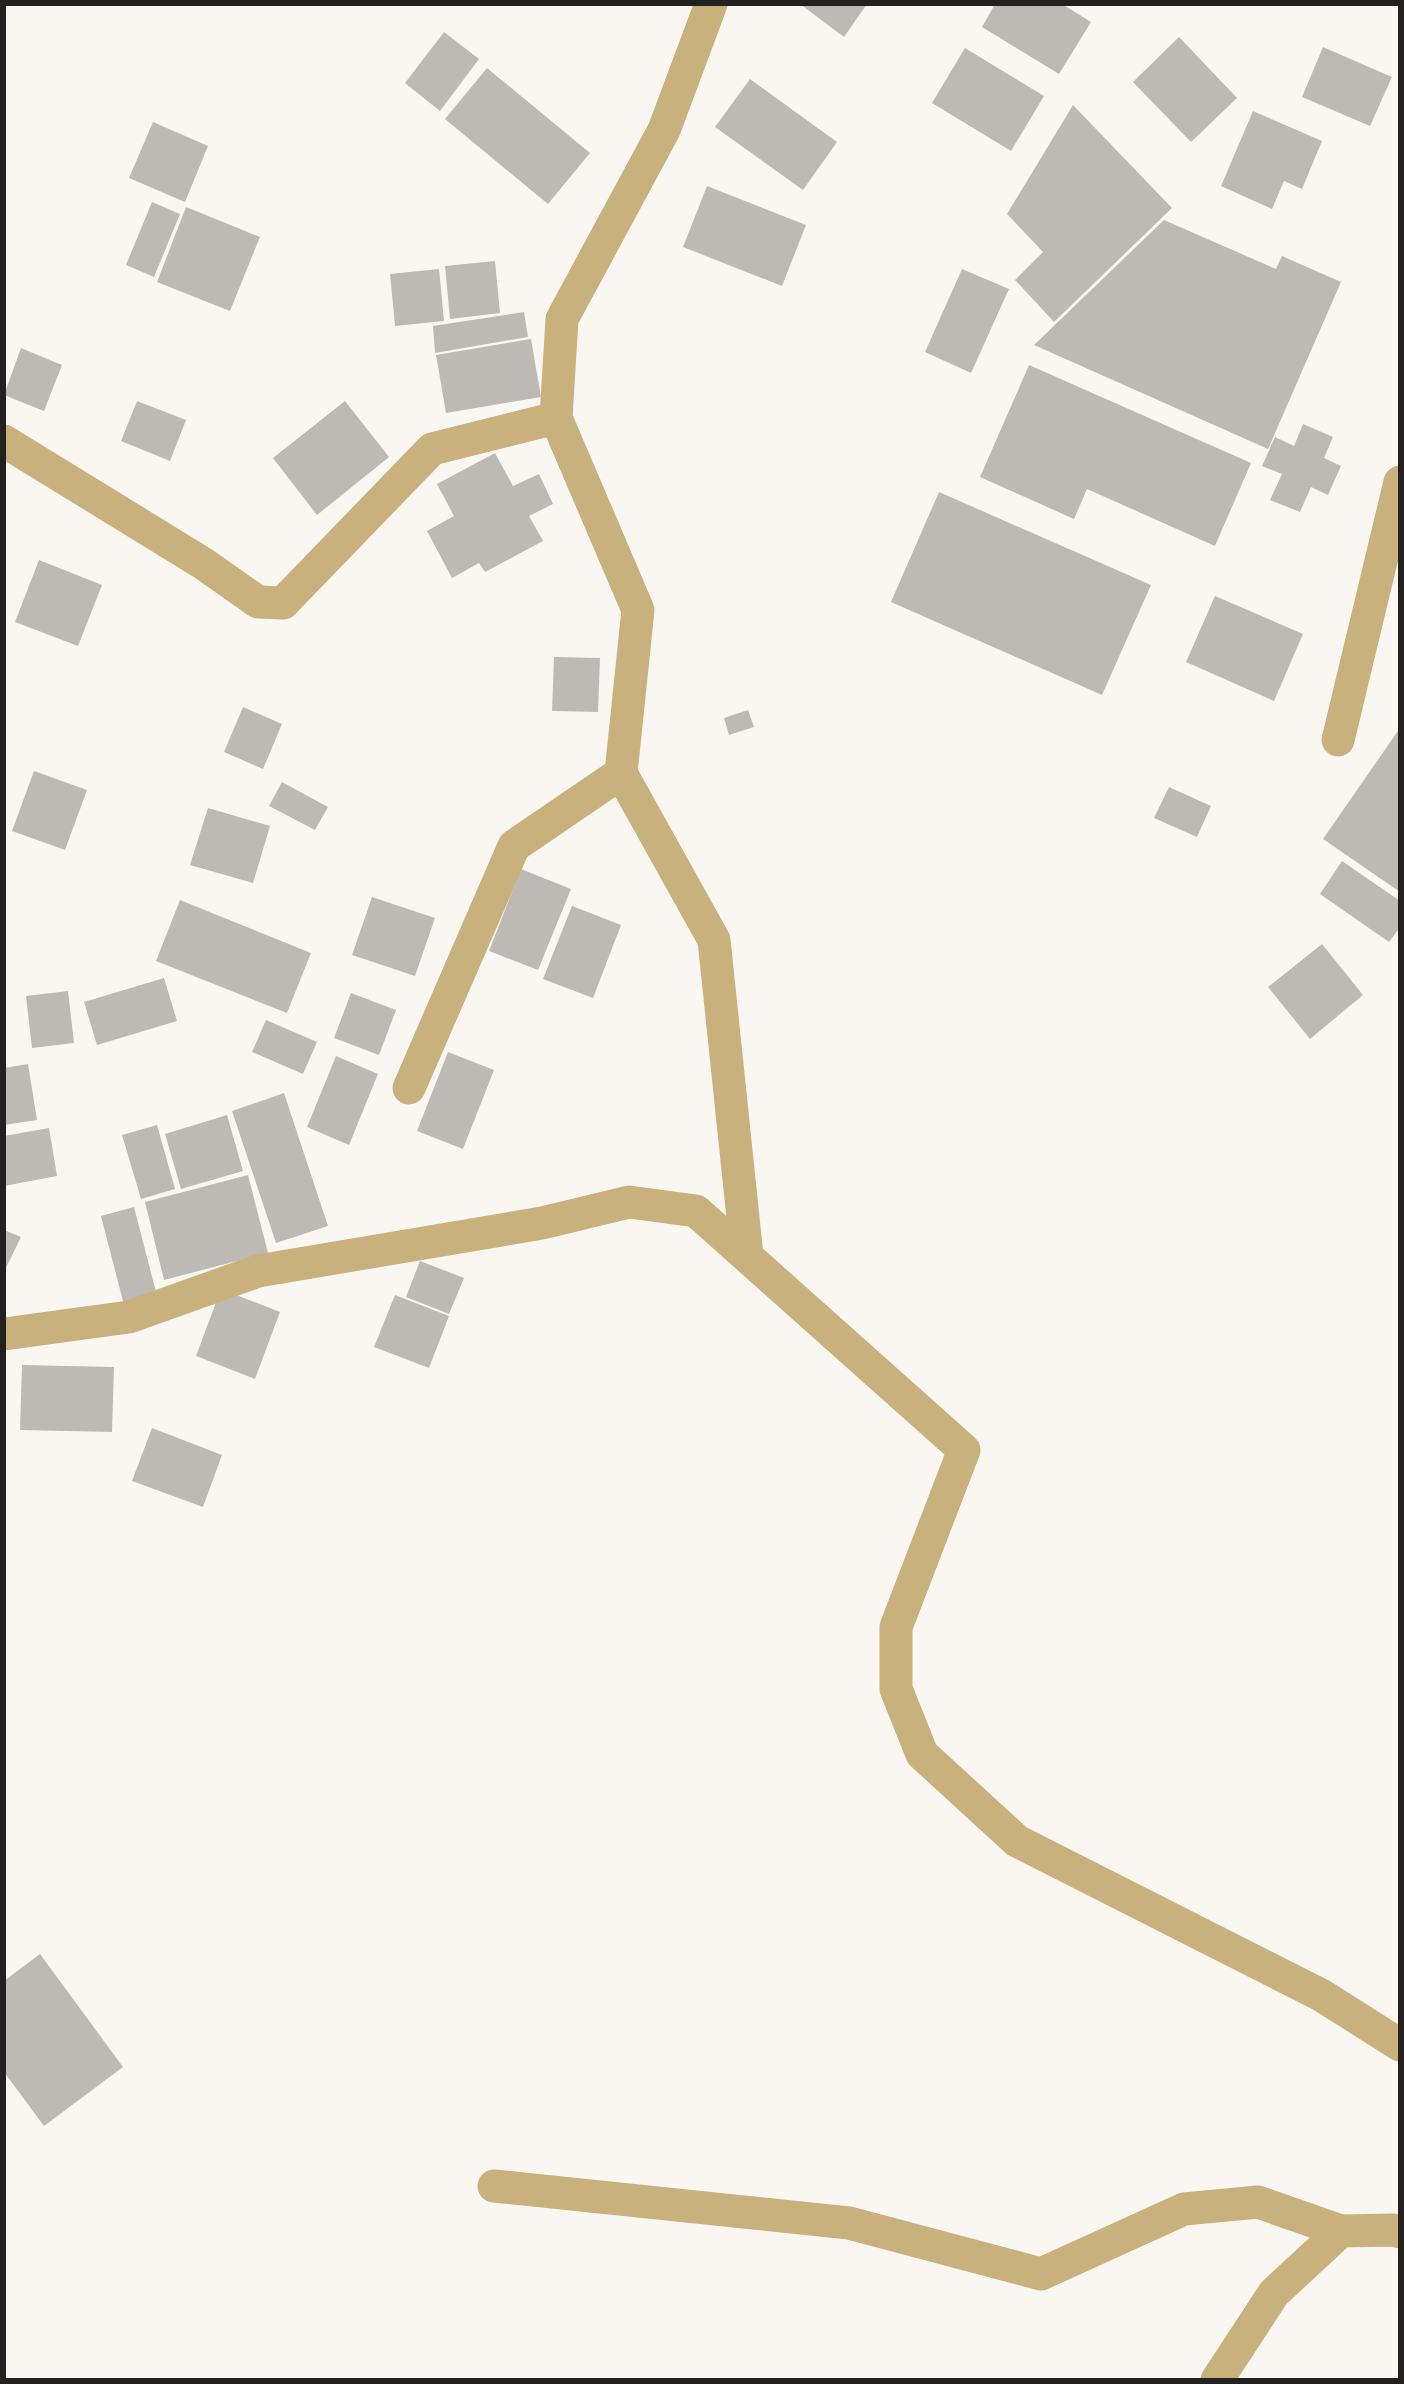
<svg xmlns="http://www.w3.org/2000/svg" width="1404" height="2384" viewBox="0 0 1404 2384" font-family="'Asap Condensed',sans-serif">
<style>
.building{fill:#bdbab6}
.lines{fill:none;stroke-linecap:round;stroke-linejoin:round}
.minor{stroke:#c9b17e;stroke-width:33}
.tertiary{stroke:#c9b17e;stroke-width:33}
</style>
<rect width="100%" height="100%" fill="#faf7f3"/>
<g class="building">
<path d="M 800,4 L 867,4 L 844,37 Z"/>
<path d="M 995,4 L 1062,4 L 1091,22 L 1059,74 L 982,27 Z"/>
<path d="M 444,32 L 479,59 L 440,111 L 405,83 Z"/>
<path d="M 1179,37 L 1237,98 L 1191,142 L 1133,82 Z"/>
<path d="M 1323,47 L 1392,77 L 1370,126 L 1302,97 Z"/>
<path d="M 965,48 L 1044,96 L 1011,151 L 932,103 Z"/>
<path d="M 487,68 L 590,153 L 548,204 L 445,119 Z"/>
<path d="M 750,79 L 837,142 L 803,190 L 715,127 Z"/>
<path d="M 1073,105 L 1172,208 L 1054,322 L 1015,280 L 1043,252 L 1007,214 Z"/>
<path d="M 1253,111 L 1322,141 L 1302,189 L 1284,181 L 1272,209 L 1221,186 Z"/>
<path d="M 153,122 L 208,146 L 185,202 L 129,178 Z"/>
<path d="M 707,186 L 806,225 L 782,286 L 683,247 Z"/>
<path d="M 152,202 L 180,214 L 154,277 L 126,265 Z"/>
<path d="M 186,207 L 260,237 L 230,311 L 157,282 Z"/>
<path d="M 1164,220 L 1276,269 L 1282,256 L 1341,282 L 1268,449 L 1034,345 Z"/>
<path d="M 495,261 L 500,313 L 450,319 L 445,266 Z"/>
<path d="M 439,269 L 444,321 L 395,326 L 390,274 Z"/>
<path d="M 962,269 L 1009,289 L 971,373 L 925,352 Z"/>
<path d="M 524,312 L 528,337 L 435,353 L 433,326 Z"/>
<path d="M 531,339 L 541,397 L 446,413 L 436,355 Z"/>
<path d="M 21,348 L 62,365 L 44,411 L 4,395 Z"/>
<path d="M 1029,365 L 1251,463 L 1215,546 L 1087,489 L 1074,519 L 980,477 Z"/>
<path d="M 137,401 L 186,420 L 170,461 L 121,441 Z"/>
<path d="M 345,401 L 389,457 L 317,515 L 273,458 Z"/>
<path d="M 1303,424 L 1333,437 L 1324,458 L 1341,466 L 1328,495 L 1311,487 L 1300,512 L 1270,500 L 1282,474 L 1262,466 L 1275,437 L 1294,446 Z"/>
<path d="M 495,453 L 513,486 L 539,474 L 553,504 L 529,516 L 543,541 L 485,572 L 479,563 L 452,578 L 427,531 L 454,516 L 437,484 Z"/>
<path d="M 939,492 L 1151,585 L 1102,695 L 891,602 Z"/>
<path d="M 39,560 L 102,585 L 78,646 L 15,622 Z"/>
<path d="M 1215,596 L 1303,634 L 1274,701 L 1186,662 Z"/>
<path d="M 554,657 L 600,658 L 598,712 L 552,711 Z"/>
<path d="M 243,707 L 282,724 L 263,769 L 224,752 Z"/>
<path d="M 748,710 L 754,727 L 729,735 L 724,718 Z"/>
<path d="M 1400,728 L 1400,892 L 1323,839 Z"/>
<path d="M 34,771 L 87,790 L 65,850 L 12,831 Z"/>
<path d="M 282,782 L 328,807 L 315,830 L 269,806 Z"/>
<path d="M 1169,787 L 1211,806 L 1197,837 L 1154,818 Z"/>
<path d="M 208,808 L 270,826 L 253,883 L 190,865 Z"/>
<path d="M 1342,861 L 1400,901 L 1400,927 L 1389,942 L 1320,894 Z"/>
<path d="M 521,869 L 571,889 L 538,970 L 489,951 Z"/>
<path d="M 372,897 L 435,918 L 415,976 L 352,955 Z"/>
<path d="M 180,900 L 311,953 L 287,1013 L 156,961 Z"/>
<path d="M 572,906 L 621,925 L 593,998 L 543,979 Z"/>
<path d="M 1322,944 L 1363,995 L 1310,1039 L 1268,987 Z"/>
<path d="M 164,978 L 177,1021 L 97,1045 L 84,1002 Z"/>
<path d="M 68,991 L 74,1043 L 32,1048 L 26,996 Z"/>
<path d="M 351,993 L 396,1010 L 379,1055 L 334,1038 Z"/>
<path d="M 266,1020 L 317,1042 L 303,1074 L 252,1052 Z"/>
<path d="M 448,1052 L 494,1070 L 463,1149 L 417,1131 Z"/>
<path d="M 336,1056 L 378,1074 L 349,1145 L 307,1127 Z"/>
<path d="M 28,1064 L 37,1120 L 4,1125 L 4,1068 Z"/>
<path d="M 284,1093 L 328,1226 L 276,1243 L 232,1111 Z"/>
<path d="M 227,1115 L 243,1171 L 181,1189 L 165,1134 Z"/>
<path d="M 157,1125 L 175,1189 L 141,1199 L 122,1135 Z"/>
<path d="M 49,1128 L 57,1176 L 4,1186 L 4,1136 Z"/>
<path d="M 248,1175 L 268,1253 L 164,1280 L 145,1202 Z"/>
<path d="M 134,1207 L 157,1296 L 124,1305 L 101,1216 Z"/>
<path d="M 4,1230 L 21,1237 L 4,1272 Z"/>
<path d="M 420,1261 L 464,1278 L 449,1314 L 406,1297 Z"/>
<path d="M 221,1289 L 280,1312 L 255,1379 L 196,1356 Z"/>
<path d="M 395,1295 L 449,1316 L 429,1368 L 374,1347 Z"/>
<path d="M 22,1365 L 114,1367 L 112,1432 L 20,1430 Z"/>
<path d="M 152,1428 L 222,1455 L 203,1507 L 132,1481 Z"/>
<path d="M 40,1954 L 123,2067 L 44,2126 L 4,2072 L 4,1981 Z"/>
</g>
<g class="lines">
<g class="minor">
<path d="M 711,4 L 664,130 L 562,319 L 556,418 L 638,610 L 621,773 L 714,940 L 747,1256"/>
<path d="M 4,441 L 204,564 L 258,602 L 283,603 L 432,449 L 556,418"/>
<path d="M 1338,740 L 1400,482"/>
<path d="M 409,1088 L 514,846 L 621,773"/>
<path d="M 4,1334 L 129,1317 L 258,1271 L 542,1223 L 629,1202 L 696,1211 L 964,1450 L 896,1627 L 896,1689 L 922,1754 L 1017,1841 L 1321,1995 L 1400,2045"/>
<path d="M 494,2186 L 849,2223 L 1041,2274 L 1184,2209 L 1258,2202 L 1341,2231"/>
</g>
<path class="tertiary" d="M 1217,2380 L 1274,2293 L 1341,2231 L 1393,2230 L 1400,2232"/>
</g>
<rect width="1404" height="2384" fill="none" stroke="#22211f" stroke-width="12"/>
</svg>
